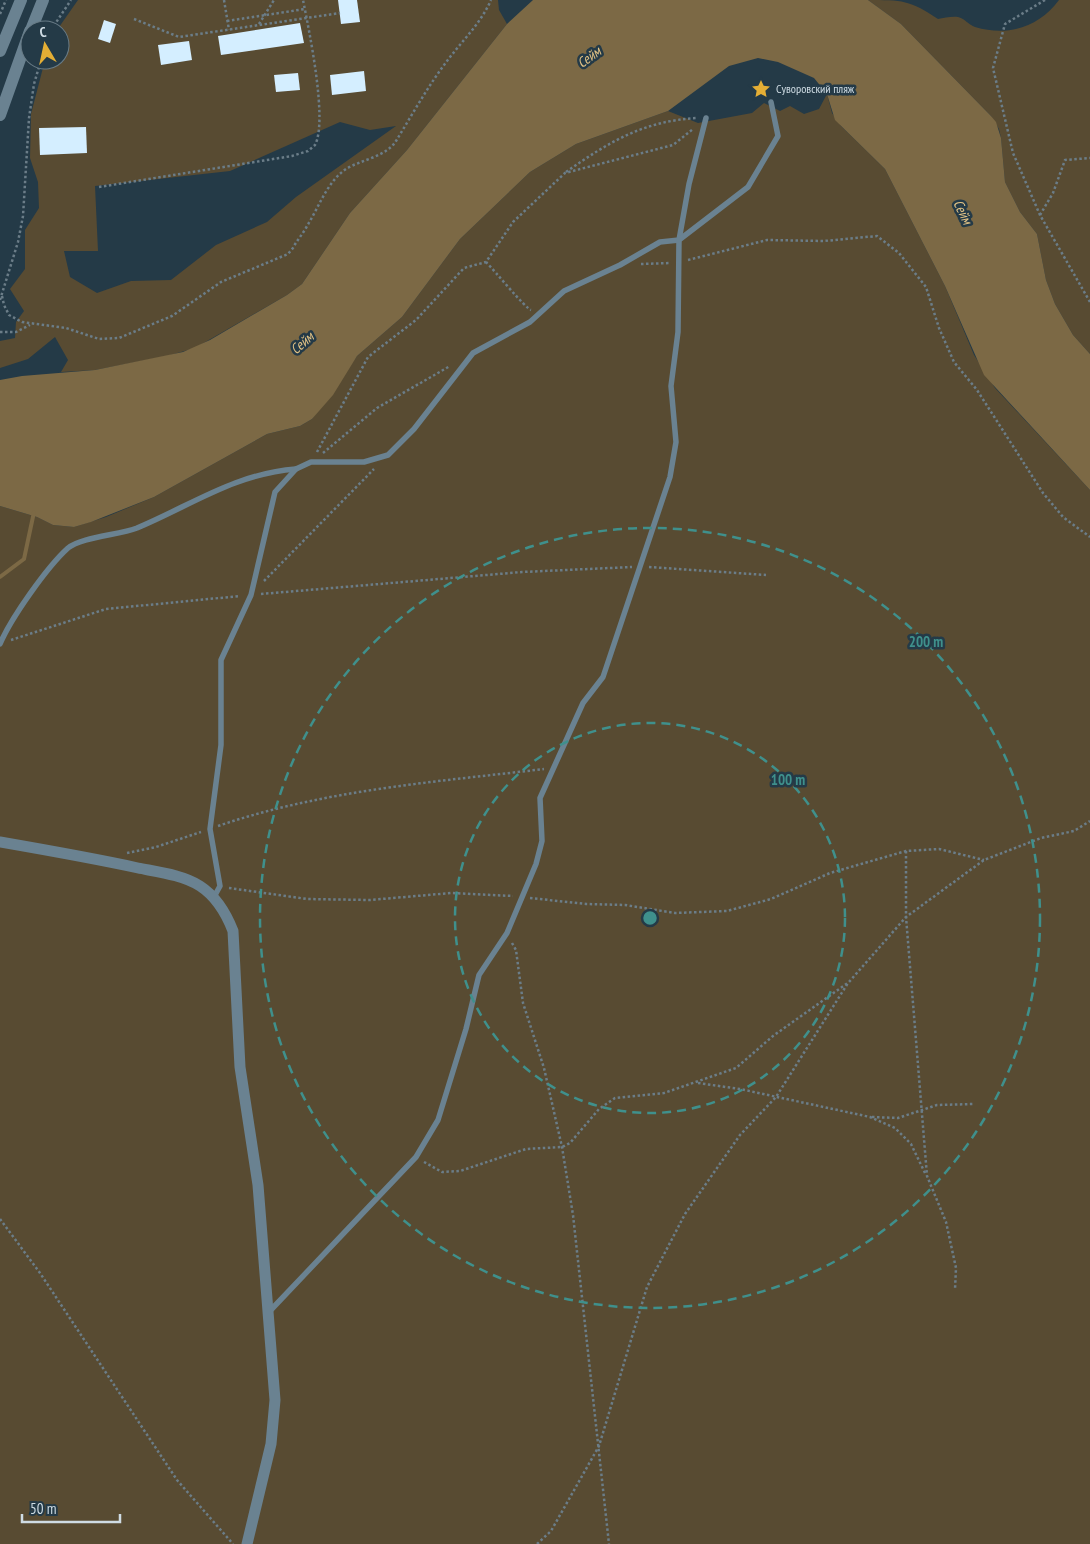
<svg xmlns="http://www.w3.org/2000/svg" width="1090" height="1544" viewBox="0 0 1090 1544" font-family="'PT Sans Narrow',sans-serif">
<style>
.green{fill:#584b32;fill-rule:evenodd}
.water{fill:#7c6945}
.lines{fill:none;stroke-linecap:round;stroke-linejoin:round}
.stream{stroke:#7c6945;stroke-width:4}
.building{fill:#d4eeff}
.path{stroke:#6b7d88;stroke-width:2.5;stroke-dasharray:2.5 2.5;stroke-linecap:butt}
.service{stroke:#6a8291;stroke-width:5.5}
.minor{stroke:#6a8291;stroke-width:11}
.tertiary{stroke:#6a8291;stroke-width:12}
.ring{fill:none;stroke:#3f908c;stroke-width:2.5;stroke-dasharray:9 6}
.labels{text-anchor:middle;stroke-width:5;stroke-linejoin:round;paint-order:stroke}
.poi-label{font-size:12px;fill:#cfdce4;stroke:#243a47;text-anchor:start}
.water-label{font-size:14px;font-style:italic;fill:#e4c486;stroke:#243a47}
.centre{fill:#3f908c;stroke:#243a47;stroke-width:2.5}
.ring-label{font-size:15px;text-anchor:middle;font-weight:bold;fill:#3f908c;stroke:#243a47;stroke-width:5;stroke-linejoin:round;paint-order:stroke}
</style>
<rect width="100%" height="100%" fill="#243a47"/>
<g class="green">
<path d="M 78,0 L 498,0 L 499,10 L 507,24 L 407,150 L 350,213 L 302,284 L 287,295 L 195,348 L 167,356 L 95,370 L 61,372 L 68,360 L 55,337 L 28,359 L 0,368 L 0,341 L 15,338 L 16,322 L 24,311 L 10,289 L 25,269 L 25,230 L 39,208 L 38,182 L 30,158 L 31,114 L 45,60 L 60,60 L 60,30 L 57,30 ZM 340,122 L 370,130 L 396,126 L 296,197 L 267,222 L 216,245 L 171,280 L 131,281 L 97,293 L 70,277 L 64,251 L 98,251 L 95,186 L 230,171 Z"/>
<path d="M 868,0 C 902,0 910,0 938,19 C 944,18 952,16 958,17 C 964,18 969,25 975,27 C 1008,37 1039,27 1059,0 L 1090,0 L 1090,354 L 1073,335 L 1055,304 L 1046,280 L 1037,234 L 1020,212 L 1005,182 L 1001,138 L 999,129 L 991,116 L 901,24 Z"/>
<path d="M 827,94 L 832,113 L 841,126 L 885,169 L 945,286 L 974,355 L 995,388 L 1090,490 L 1090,1544 L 0,1544 L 0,506 L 37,517 L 53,525 L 74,527 L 106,517 L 154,497 L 267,434 L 300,426 L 312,419 L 357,356 L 402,317 L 460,239 L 530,172 L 576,144 L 668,111 L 698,123 L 752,113 L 764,103 L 780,111 L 790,106 L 804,114 L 819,109 Z"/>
</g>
<path class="water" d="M 533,0 L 868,0 L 901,24 L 991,116 L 996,122 L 1001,138 L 1005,182 L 1020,212 L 1037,234 L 1046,280 L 1055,304 L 1073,335 L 1090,354 L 1090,490 L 984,375 L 945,286 L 885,169 L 835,120 L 827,94 L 814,78 L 778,62 L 758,58 L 729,66 L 668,111 L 576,144 L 530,172 L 460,239 L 402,317 L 357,356 L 333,395 L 312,419 L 300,426 L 267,434 L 154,497 L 91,522 L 74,527 L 53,525 L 37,517 L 0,506 L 0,380 L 22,376 L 95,370 L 183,352 L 210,340 L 287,295 L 302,284 L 350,213 L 407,150 L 507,24 Z"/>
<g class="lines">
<path class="stream" d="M 0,577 L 24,559 L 34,512"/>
</g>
<g class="building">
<path d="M 338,0 L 357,0 L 360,22 L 341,24 Z"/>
<path d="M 104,20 L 116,24 L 110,43 L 98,39 Z"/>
<path d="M 300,23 L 304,43 L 221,55 L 218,36 Z"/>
<path d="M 189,41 L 192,60 L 161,65 L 158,45 Z"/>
<path d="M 364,71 L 366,91 L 332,95 L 330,75 Z"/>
<path d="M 298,73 L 300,90 L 276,92 L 274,75 Z"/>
<path d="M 86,127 L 87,153 L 40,155 L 39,128 Z"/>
</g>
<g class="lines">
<g class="path">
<path d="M 224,0 L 229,30"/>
<path d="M 1045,0 L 1005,24 L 993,68 L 1013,153 L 1040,215 L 1090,302"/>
<path d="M 0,14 L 6,0"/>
<path d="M 134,19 L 179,37 L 340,13"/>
<path d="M 227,21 L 305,9"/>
<path d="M 259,24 L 274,0"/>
<path d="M 51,30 L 71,0"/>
<path d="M 566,172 C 609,142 643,121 697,118"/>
<path d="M 99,187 L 292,156 L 308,151 L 315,145 C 328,121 309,30 303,0"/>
<path d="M 1040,215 L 1053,193 L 1065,160 L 1090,158"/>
<path d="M 688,260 L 767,240 L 824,241 L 877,236 L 899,253 L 926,287 L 939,328 L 954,362 L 977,390 L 1043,493 L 1063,517 L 1090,537"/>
<path d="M 486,262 C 495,271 525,308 531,310"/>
<path d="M 641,264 L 671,263"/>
<path d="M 2,296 L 4,305 L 9,315 L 22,322 L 66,328 L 99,339 L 119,338 L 172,316 L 221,282 L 288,254 L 293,248 C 297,240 303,234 307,226 C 319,207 327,182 346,169 C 360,160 386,157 396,141 C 412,115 428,86 447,61 C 462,41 481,23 491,0"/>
<path d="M 0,300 L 18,242 L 23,216 L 29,118 L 34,84 L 41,60"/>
<path d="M 0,332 L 16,332 L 30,325"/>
<path d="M 317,452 L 368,357 L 416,320 L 464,268 L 486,262 L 513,222 L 565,173 L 673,145 L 693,129"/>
<path d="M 323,453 L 377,408 L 450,366"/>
<path d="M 649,567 L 766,575"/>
<path d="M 264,581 L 374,469"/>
<path d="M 261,594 L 522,572 L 632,567"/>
<path d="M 11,640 L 106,609 L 240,596"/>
<path d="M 218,826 C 323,790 435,782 544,769"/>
<path d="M 906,851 L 906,917 L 927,1176 L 946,1222 L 956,1268 L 955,1290"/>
<path d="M 127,853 L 156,847 L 201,832"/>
<path d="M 229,888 L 307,899 L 370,900 L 451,893 L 513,896"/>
<path d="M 530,898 L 586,904 L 625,905 L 675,913 L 727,911 L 771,899 L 830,873 L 906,851 L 939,849 L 984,860"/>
<path d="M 512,943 L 516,950 L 523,1003 L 544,1068 L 562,1147 L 573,1215 L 609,1544"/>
<path d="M 698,1083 L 740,1089 L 870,1117 L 895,1128 L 911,1144 L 926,1175"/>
<path d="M 872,1117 L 898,1118 L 937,1105 L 974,1104"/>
<path d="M 424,1162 L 442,1172 L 460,1171 L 526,1149 L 562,1147 L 570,1143 L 599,1109 L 615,1098 L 664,1093 L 736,1068 L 773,1036 L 849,982 L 906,917 L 984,860 L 1041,838 L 1074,831 L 1090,821"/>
<path d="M 0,1219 L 40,1273 L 177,1480 L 233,1544"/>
<path d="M 537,1544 L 551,1531 L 599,1446 L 647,1287 L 685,1214 L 740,1135 L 776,1097 L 848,983"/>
</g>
<g class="service">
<path d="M 0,644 C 11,618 47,567 68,548 C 81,537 119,535 137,528 C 192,505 234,474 296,469"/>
<path d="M 214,897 L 220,886 L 210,829 L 221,745 L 221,660 L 251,595 L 275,492 L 296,469 L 311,462 L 364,462 L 388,455 L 414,429 L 473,353 L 530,322 L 564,291 L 620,265 L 660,242 L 679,240 L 689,184 L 706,118"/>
<path d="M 268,1313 L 416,1157 L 438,1120 L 466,1029 L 479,975 L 507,933 L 536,864 L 542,841 L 540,798 L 583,703 L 603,677 L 670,477 L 676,442 L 671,386 L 678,332 L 679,240 L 748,187 L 778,136 L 771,102"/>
</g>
<path class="minor" d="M 0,842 C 46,850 92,858 138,868 C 158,872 183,875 200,886 C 217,897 226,913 233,931 L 240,1067 L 258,1185 L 275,1400 L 271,1444 L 247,1544"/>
<g class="tertiary">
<path d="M 31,30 L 43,0"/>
<path d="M 0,51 L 21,0"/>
<path d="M 0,115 L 30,31"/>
</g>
</g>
<g class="ring">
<circle cx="650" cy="918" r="195"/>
<circle cx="650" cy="918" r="390"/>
</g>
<defs>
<g id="sight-bare" transform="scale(1.5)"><path d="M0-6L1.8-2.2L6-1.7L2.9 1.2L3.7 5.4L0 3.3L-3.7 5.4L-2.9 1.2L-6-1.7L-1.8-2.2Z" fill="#e4ae35" stroke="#243a47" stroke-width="2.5" paint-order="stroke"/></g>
</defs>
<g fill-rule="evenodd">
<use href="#sight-bare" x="761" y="89"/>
</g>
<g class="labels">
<g class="poi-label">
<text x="776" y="93">Суворовский пляж</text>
</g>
<g class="water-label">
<text transform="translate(589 57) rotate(-36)" y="5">Сейм</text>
<text transform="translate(963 212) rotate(64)" y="5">Сейм</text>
<text transform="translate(302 343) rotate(-41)" y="5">Сейм</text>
</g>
</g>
<circle cx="650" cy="918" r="8" class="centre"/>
<g class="ring-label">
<text x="926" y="647">200 m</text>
<text x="788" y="785">100 m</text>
</g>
<g transform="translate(45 45) rotate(351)"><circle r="24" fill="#243a47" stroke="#687b86"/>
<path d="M0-4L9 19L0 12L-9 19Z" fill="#e4ae35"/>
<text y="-8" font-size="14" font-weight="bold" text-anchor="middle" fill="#cfdce4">С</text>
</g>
<path d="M22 1514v8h98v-8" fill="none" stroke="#cfdce4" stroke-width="2.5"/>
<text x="30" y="1514" font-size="15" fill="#cfdce4" stroke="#243a47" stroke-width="4" paint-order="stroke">50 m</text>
</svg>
